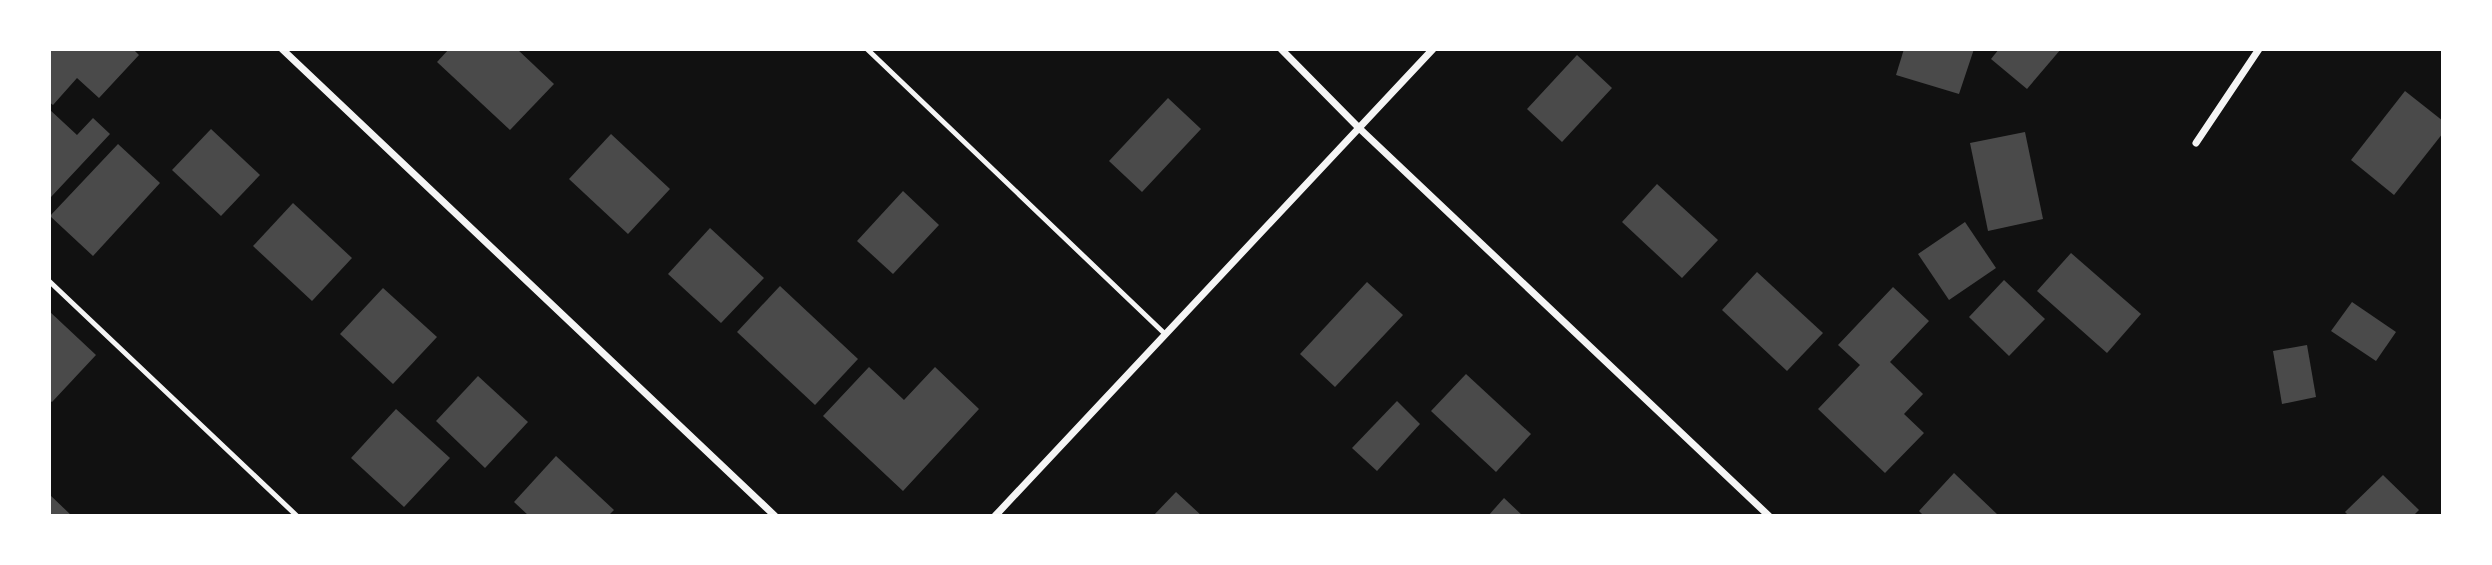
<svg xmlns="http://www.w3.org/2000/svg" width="2492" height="565" viewBox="0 0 2492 565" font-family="Cabin,sans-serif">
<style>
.building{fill:#4a4a4a}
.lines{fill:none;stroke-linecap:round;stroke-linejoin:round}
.service{stroke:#f5f5f5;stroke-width:5}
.minor{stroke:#f5f5f5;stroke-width:7}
</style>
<rect width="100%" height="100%" fill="#111"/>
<g class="building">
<path d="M 49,49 L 133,49 L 139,55 L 99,98 L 77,78 L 53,105 L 49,102 Z"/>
<path d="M 449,49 L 517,49 L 554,84 L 510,130 L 437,62 Z"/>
<path d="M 1904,49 L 1974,49 L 1959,94 L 1896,75 Z"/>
<path d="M 1999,49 L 2061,49 L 2027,89 L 1991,59 Z"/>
<path d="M 1577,55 L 1612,88 L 1562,142 L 1527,109 Z"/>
<path d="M 2405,91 L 2443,121 L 2443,133 L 2394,195 L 2351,160 Z"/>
<path d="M 1168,98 L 1201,129 L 1142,192 L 1109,161 Z"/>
<path d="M 49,109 L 77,135 L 93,118 L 110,134 L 51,197 Z"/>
<path d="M 211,129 L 260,175 L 221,216 L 172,170 Z"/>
<path d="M 2025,132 L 2043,219 L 1988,231 L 1970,143 Z"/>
<path d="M 611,134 L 670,189 L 628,234 L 569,179 Z"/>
<path d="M 118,144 L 160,183 L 93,256 L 50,216 Z"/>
<path d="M 1657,184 L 1718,240 L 1682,278 L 1622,222 Z"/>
<path d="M 903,191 L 939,225 L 893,274 L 857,241 Z"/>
<path d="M 293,203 L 352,258 L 312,301 L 253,246 Z"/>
<path d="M 1965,222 L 1996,268 L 1949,300 L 1918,254 Z"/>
<path d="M 710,228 L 764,278 L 721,323 L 668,274 Z"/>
<path d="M 2071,253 L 2141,314 L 2107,353 L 2037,291 Z"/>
<path d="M 1757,272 L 1823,333 L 1787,371 L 1722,310 Z"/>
<path d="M 2004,280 L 2045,319 L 2009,356 L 1969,317 Z"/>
<path d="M 1367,282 L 1403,315 L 1335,387 L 1300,354 Z"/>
<path d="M 780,286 L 858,359 L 815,405 L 737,332 Z"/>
<path d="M 1893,287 L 1929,321 L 1890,362 L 1923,394 L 1904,414 L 1924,433 L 1885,473 L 1818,409 L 1860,365 L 1838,345 Z"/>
<path d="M 383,288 L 437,337 L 393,384 L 340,334 Z"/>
<path d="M 2352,302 L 2396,332 L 2376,361 L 2331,331 Z"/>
<path d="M 49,311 L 96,355 L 52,402 L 49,400 Z"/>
<path d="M 2307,345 L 2316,397 L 2282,404 L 2273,351 Z"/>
<path d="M 869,367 L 904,400 L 935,367 L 979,409 L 903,491 L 823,416 Z"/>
<path d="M 1466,374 L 1531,434 L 1496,472 L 1431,411 Z"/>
<path d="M 478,376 L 528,422 L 485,468 L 436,421 Z"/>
<path d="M 1397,401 L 1420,424 L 1377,471 L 1352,448 Z"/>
<path d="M 396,409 L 450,458 L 404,507 L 351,458 Z"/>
<path d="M 556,456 L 614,510 L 608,516 L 529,516 L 514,502 Z"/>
<path d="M 1954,473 L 1999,516 L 1924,516 L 1919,511 Z"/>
<path d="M 2383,475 L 2419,510 L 2413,516 L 2349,516 L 2345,512 Z"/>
<path d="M 1176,492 L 1202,516 L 1153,516 Z"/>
<path d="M 49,494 L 72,516 L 49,516 Z"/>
<path d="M 1504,498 L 1523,516 L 1488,516 Z"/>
</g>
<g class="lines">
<g class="service">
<path d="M 867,49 L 1164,333"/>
<path d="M 49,281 L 297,516"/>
</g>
<g class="minor">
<path d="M 282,49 L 775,516"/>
<path d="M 1281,49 L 1359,128 L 1769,516"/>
<path d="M 2196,143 L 2259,49"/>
<path d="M 995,516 L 1433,49"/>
</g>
</g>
<rect width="2492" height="565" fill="none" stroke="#ffffff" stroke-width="102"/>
</svg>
